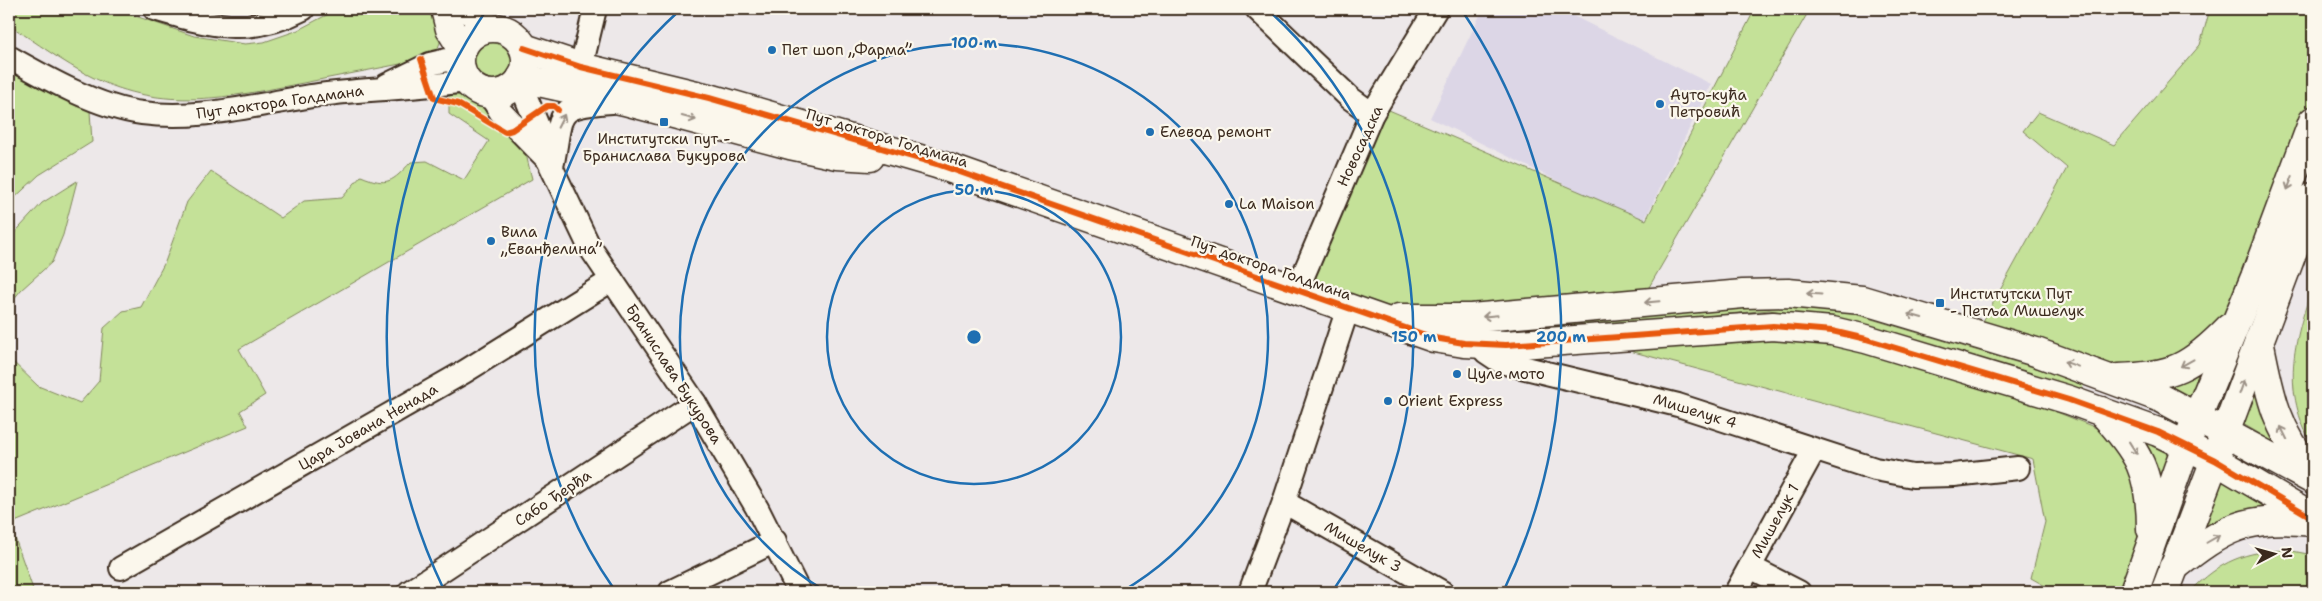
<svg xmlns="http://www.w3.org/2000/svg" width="2322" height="601" viewBox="0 0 2322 601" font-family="'Shantell Sans',sans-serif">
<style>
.built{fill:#dcd6e6}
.green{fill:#c4e198;stroke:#80865b}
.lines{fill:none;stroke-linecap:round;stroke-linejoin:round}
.street-casing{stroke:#3b2a1e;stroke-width:26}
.secondary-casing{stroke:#3b2a1e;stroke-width:31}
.highway-casing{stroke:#3b2a1e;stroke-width:31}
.street{stroke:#fbf7ec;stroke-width:22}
.secondary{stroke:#fbf7ec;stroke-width:28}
.highway{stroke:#fbf7ec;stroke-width:28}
.cycleway-casing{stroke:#fbf7ec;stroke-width:9}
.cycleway{stroke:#e8590c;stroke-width:6}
.oneway{stroke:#9b9085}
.ring{fill:none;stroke:#1f6fb2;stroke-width:2.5}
.poi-dot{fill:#1f6fb2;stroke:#fbf7ec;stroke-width:2}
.labels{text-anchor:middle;stroke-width:4.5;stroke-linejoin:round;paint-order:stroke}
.poi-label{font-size:15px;fill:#3b2a1e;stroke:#fbf7ec;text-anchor:start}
.street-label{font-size:15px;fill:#3b2a1e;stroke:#fbf7ec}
.centre{fill:#1f6fb2;stroke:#fbf7ec;stroke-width:2.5}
.ring-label{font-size:15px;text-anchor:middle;font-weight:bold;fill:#1f6fb2;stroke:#fbf7ec;stroke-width:4.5;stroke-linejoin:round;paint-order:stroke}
</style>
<rect width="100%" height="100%" fill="#ede8e9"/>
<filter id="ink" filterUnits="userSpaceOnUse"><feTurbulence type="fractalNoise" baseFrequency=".02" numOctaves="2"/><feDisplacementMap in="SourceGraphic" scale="10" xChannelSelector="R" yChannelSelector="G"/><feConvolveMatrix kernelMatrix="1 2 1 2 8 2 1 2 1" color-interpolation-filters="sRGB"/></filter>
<g filter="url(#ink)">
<path class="built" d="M 1483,9 L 1559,9 L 1711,84 L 1643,223 L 1430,118 Z"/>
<g class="green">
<path d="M 9,9 L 115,9 L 194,36 L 245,44 L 264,42 L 296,31 L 338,9 L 431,9 L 441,40 L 436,53 L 426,59 C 385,67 344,75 303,83 C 228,97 165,113 92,77 C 63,63 36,42 9,25 Z"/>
<path d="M 1755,9 L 1810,9 L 1645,294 L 1380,310 L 1305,284 L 1382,107 L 1646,220 Z"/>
<path d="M 2210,9 L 2313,9 L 2313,96 L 2237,302 L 2210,336 L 2141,374 L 1981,325 L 2067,168 L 2023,131 L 2038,112 L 2114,145 L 2200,45 Z"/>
<circle cx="494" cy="59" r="23"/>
<path d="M 9,66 L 86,104 L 90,111 L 92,142 L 39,175 L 9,203 Z"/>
<path d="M 449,94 L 469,97 L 486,107 L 525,150 L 532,179 L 239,349 L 265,395 L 240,411 L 248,426 L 10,524 L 34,592 L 9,592 L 9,358 L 38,386 L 80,403 L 99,381 L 104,328 L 123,311 L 141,307 L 165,262 L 187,202 L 211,171 L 281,218 L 304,201 L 342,198 L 361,176 C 388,187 392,182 411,162 L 427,161 L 464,180 L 489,141 L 449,114 Z"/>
<path d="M 77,181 L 63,235 L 52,262 L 21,290 L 9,305 L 9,239 L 42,203 Z"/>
<path d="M 2313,286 L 2313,446 C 2281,391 2293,342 2313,286 Z"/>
<path d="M 1770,303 L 1848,312 L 2083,382 L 2082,391 L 1845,322 L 1769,310 L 1595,327 L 1478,335 L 1477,328 Z"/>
<path d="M 1743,340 L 1830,343 L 2022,398 L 2099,429 L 2129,469 L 2144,530 L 2128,592 L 2056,592 L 2031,578 L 2045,522 L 2033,459 L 1615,347 Z"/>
<path d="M 2201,365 L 2190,400 L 2154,383 Z"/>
<path d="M 2258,384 L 2262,417 L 2282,447 L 2243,424 Z"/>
<path d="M 2138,438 L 2173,449 L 2157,485 Z"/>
<path d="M 2222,480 L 2281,509 L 2236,512 L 2197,535 Z"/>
<path d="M 2287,550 L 2313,555 L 2313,592 L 2190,592 C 2220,561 2245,551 2287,550 Z"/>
</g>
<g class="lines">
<g class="street-casing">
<g id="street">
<path d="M 155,9 C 211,26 249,37 303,9"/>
<path d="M 1257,9 L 1350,98 L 1372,114"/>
<path d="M 9,57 C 46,78 99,108 142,113 C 202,121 260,103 319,95 C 368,88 417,89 466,81"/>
<path d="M 581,67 L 595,9"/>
<path d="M 518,83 L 525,95 L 544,141 L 547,158 L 589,246 L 695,403 L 757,508 L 799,592"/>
<path d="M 387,85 L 430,64 L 460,57"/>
<path d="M 489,94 L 500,111 L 544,156"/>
<path d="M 553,162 C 563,112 553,106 612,102"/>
<path d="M 1297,290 L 1372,114 L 1436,9"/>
<path d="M 1479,344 L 1486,352 L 1501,362 L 1678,405 L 1875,469 L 1913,476 L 1954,475 L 2018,468"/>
<path d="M 1284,502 L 1442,592"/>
<path d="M 1750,567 L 1799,592"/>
<path d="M 121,568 L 464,372 L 612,280"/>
<path d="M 409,592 L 695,403"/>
<path d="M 670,592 L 775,541"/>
<path d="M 1250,592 L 1284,502 L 1348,308"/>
<path d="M 1736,592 L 1814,450"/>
</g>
</g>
<g class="secondary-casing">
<g id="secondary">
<path d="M 445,9 L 450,29 L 462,48"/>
<path d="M 469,9 L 488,27"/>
<circle cx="493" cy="61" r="33"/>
<path d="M 524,48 L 581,67 L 709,98 L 937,164 L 1434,338 L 1464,343 L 1506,345 L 1773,326 L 1832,331 L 1866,339 L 2069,400 L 2158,432 L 2215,460 L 2313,518"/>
<path d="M 521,78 L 625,101 L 790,145 L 837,155 L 870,157"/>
<path d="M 1399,318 L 1471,318 L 1743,294 L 1788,293 L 1862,300 L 2036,352 L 2161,398 L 2313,480"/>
<path d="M 2259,340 C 2269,392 2276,432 2313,472"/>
<path d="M 2118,378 C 2173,376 2190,368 2229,328"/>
<path d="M 2191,432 L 2255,277 L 2313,121"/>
<path d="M 2219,449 L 2313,197"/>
</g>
</g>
<g class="highway-casing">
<g id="highway">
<path d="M 2101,411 C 2139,452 2151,472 2151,529"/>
<path d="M 2173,568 C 2225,527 2246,515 2313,522"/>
<path d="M 2134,592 L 2186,446"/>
<path d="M 2165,592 L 2215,460"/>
</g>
</g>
<use href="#street" class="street"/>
<use href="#secondary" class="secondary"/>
<use href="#highway" class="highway"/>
<g class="cycleway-casing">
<g id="cycleway">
<path d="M 524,48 L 581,67 L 709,98 L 937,164 L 1434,338 L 1464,343 L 1506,345 L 1773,326 L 1832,331 L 1866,339 L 2069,400 L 2158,432 L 2215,460 L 2313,518"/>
<path d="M 421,59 L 434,98 L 458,104 L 505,132 L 512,130 L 547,106 L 554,106 L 558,110"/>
</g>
</g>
<use href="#cycleway" class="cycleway"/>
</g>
<defs><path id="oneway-shaft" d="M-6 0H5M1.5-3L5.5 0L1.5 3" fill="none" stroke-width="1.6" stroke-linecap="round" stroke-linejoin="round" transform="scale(1.25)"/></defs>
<g class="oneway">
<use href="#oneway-shaft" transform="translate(689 118) rotate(15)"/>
<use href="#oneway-shaft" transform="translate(561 121) rotate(-63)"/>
<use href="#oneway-shaft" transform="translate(2290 183) rotate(111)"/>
<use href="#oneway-shaft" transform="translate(1814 294) rotate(-176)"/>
<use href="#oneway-shaft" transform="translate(1652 302) rotate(175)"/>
<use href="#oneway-shaft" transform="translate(1490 316) rotate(175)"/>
<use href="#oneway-shaft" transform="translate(1915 316) rotate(-164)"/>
<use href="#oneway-shaft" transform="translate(2187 363) rotate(151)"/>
<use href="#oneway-shaft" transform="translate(2071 364) rotate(-160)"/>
<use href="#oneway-shaft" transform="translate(2242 387) rotate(-70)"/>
<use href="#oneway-shaft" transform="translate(2284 433) rotate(-116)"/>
<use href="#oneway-shaft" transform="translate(2133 448) rotate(58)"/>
<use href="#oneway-shaft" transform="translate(2213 539) rotate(-30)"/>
</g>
</g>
<g class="ring">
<circle cx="974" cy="337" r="147"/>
<path d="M827 592A294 294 0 1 1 1121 592"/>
<path d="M614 589A440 440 0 0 1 680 10M1268 10A440 440 0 0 1 1334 589"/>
<path d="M444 590A587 587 0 0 1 487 9M1461 9A587 587 0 0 1 1504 590"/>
</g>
<g class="poi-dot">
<circle cx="772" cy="50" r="5"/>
<circle cx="1660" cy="104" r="5"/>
<rect x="659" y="117" width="10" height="10" rx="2.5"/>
<circle cx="1150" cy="132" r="5"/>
<circle cx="1229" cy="204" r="5"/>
<circle cx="491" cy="241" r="5"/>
<rect x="1935" y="298" width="10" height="10" rx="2.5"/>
<circle cx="1457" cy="374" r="5"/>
<circle cx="1388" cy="401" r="5"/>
</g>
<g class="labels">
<g class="poi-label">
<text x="782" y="55">Пет шоп „Фарма”</text>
<text x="1670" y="100">Ауто-кућа<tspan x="1670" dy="17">Петровић</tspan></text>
<text x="1160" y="137">Елевод ремонт</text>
<text x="664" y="144" text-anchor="middle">Институтски пут -<tspan x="664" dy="17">Бранислава Букурова</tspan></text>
<text x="1239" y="209">La Maison</text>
<text x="501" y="237">Вила<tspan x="501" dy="17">„Еванђелина”</tspan></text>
<text x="1950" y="299">Институтски Пут<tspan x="1950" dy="17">- Петља Мишелук</tspan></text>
<text x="1467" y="379">Цуле мото</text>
<text x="1398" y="406">Orient Express</text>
</g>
<g class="street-label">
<text transform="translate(280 102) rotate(-8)" y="5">Пут доктора Голдмана</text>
<text transform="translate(887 138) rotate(17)" y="5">Пут доктора Голдмана</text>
<text transform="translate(1360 146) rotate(-65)" y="5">Новосадска</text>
<text transform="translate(1271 268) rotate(19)" y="5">Пут доктора Голдмана</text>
<text transform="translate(674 374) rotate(57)" y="5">Бранислава Букурова</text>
<text transform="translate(1695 411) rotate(17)" y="5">Мишелук 4</text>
<text transform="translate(368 427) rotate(-30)" y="5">Цара Јована Ненада</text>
<text transform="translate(553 498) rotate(-34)" y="5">Сабо Ђерђа</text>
<text transform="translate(1775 521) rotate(-61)" y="5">Мишелук 1</text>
<text transform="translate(1363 547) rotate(30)" y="5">Мишелук 3</text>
</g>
</g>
<circle cx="974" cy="337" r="8" class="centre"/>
<g class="ring-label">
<text x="974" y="48">100 m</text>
<text x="974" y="195">50 m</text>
<text x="1414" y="342">150 m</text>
<text x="1561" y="342">200 m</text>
</g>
<rect width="2322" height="601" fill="none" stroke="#fbf7ec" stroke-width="30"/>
<rect x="15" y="15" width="2292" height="571" fill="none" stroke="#3b2a1e" stroke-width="2" filter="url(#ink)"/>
<g transform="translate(2274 554) rotate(84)" stroke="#fbf7ec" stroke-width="4" paint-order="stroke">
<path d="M0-4L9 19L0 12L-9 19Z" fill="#3b2a1e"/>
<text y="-8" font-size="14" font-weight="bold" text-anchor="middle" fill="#3b2a1e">N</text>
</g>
</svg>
